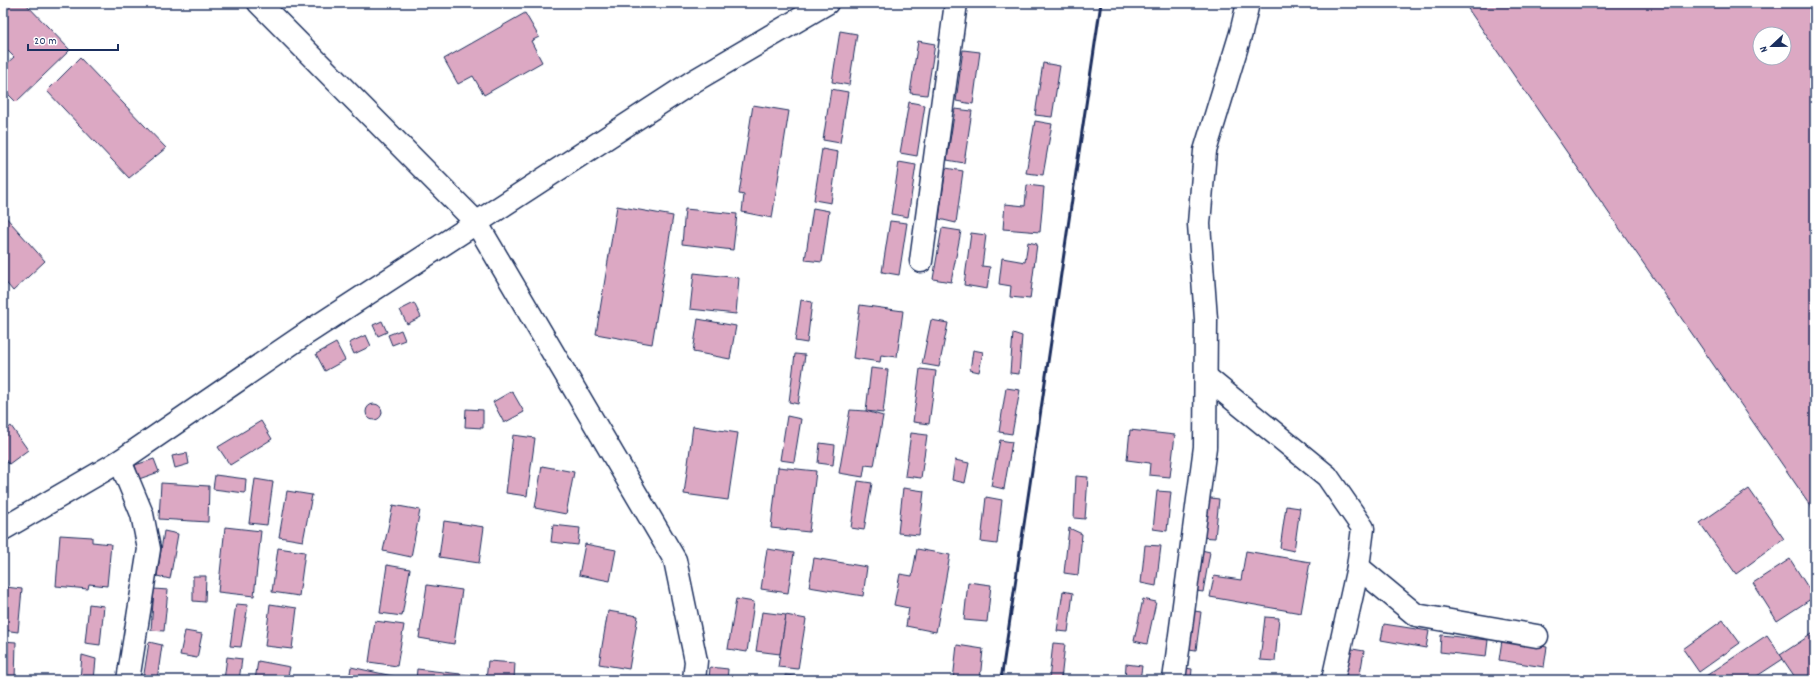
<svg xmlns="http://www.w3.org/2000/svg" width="1818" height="683" viewBox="0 0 1818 683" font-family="Dekko,sans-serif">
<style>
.building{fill:#dca8c3;stroke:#1b2f5e;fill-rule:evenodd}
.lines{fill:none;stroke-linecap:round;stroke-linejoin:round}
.street-casing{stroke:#1b2f5e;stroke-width:25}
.street{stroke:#fff;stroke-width:22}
.rail{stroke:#1b2f5e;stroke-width:3}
</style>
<rect width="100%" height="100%" fill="#fff"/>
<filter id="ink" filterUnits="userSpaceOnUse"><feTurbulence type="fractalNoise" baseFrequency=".025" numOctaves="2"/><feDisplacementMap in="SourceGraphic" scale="8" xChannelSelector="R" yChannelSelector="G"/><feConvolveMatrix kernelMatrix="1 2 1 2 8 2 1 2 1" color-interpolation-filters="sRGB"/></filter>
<g filter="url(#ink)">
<g class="building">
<path d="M 3,3 L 25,3 L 70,50 L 16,102 L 3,89 L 3,67 L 14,57 L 3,46 Z"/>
<path d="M 1464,3 L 1815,3 L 1815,512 ZM 1760,34 L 1784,34 L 1784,58 L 1760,58 Z"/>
<path d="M 525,13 L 539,37 L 531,41 L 542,62 L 484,95 L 473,76 L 458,84 L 444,59 Z"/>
<path d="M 840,31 L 857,34 L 849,85 L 832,82 Z"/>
<path d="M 918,41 L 935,44 L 927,95 L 910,93 Z"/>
<path d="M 963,50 L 980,52 L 973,104 L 956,101 Z"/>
<path d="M 80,58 L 166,148 L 129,178 L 47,91 Z"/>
<path d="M 1043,63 L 1060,66 L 1052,117 L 1035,115 Z"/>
<path d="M 831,89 L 848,92 L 840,143 L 823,140 Z"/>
<path d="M 909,102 L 925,105 L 917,156 L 900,153 Z"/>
<path d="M 753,105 L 789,111 L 772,218 L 742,212 L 744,195 L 739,194 Z"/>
<path d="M 955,109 L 972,111 L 964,163 L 947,160 Z"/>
<path d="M 1035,121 L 1052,124 L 1043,175 L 1026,173 Z"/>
<path d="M 822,149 L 838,152 L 831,203 L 814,200 Z"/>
<path d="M 899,162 L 916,165 L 908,217 L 891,214 Z"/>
<path d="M 946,168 L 963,171 L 956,223 L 939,219 Z"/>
<path d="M 1027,185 L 1044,187 L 1040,232 L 1003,229 L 1005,204 L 1025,206 Z"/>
<path d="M 617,206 L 673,216 L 652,344 L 596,334 Z"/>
<path d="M 813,208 L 829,211 L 822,262 L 805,260 Z"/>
<path d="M 685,209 L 737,214 L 733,250 L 682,244 Z"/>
<path d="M 3,214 L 45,261 L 13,291 L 3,279 Z"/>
<path d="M 890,221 L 907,223 L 899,275 L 882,272 Z"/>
<path d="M 942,228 L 961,231 L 951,282 L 933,279 Z"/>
<path d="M 971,233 L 986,235 L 982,266 L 990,267 L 987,289 L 964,285 Z"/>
<path d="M 1028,242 L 1037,244 L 1030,299 L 1010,297 L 1011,286 L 999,284 L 1002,258 L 1025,262 Z"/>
<path d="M 694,273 L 739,278 L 736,314 L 690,309 Z"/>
<path d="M 801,300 L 812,302 L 807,343 L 795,341 Z"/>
<path d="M 414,303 L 421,317 L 407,324 L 400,310 Z"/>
<path d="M 860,305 L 903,311 L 897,357 L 881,355 L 880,362 L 853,358 Z"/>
<path d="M 698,319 L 736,326 L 730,359 L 693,352 Z"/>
<path d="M 931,320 L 948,323 L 939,367 L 922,364 Z"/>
<path d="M 382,321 L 387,332 L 378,336 L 373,325 Z"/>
<path d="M 401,330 L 405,340 L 392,345 L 388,335 Z"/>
<path d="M 1013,333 L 1022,336 L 1019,374 L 1010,373 Z"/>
<path d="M 366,335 L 371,346 L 354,354 L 349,343 Z"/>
<path d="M 336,343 L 345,360 L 325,371 L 316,354 Z"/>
<path d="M 973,350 L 983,352 L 979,372 L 970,370 Z"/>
<path d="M 795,354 L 805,355 L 798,404 L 789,402 Z"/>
<path d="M 871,368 L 888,370 L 883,413 L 866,411 Z"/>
<path d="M 920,369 L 936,371 L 929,424 L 913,422 Z"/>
<path d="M 1006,388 L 1020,390 L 1012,434 L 999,432 Z"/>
<path d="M 512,391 L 524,412 L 504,423 L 493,402 Z"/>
<circle cx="374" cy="412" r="8"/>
<path d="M 466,409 L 483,410 L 483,428 L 465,427 Z"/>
<path d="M 850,410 L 866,411 L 883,416 L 874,466 L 865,465 L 863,477 L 839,473 Z"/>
<path d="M 787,416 L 801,419 L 794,462 L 780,460 Z"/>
<path d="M 261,421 L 272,439 L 230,465 L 218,447 Z"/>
<path d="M 11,426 L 28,450 L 9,464 L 3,457 L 3,432 Z"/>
<path d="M 693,426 L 738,433 L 728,500 L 684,494 Z"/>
<path d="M 1130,430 L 1175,435 L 1170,477 L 1149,475 L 1150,463 L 1127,460 Z"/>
<path d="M 911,433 L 927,435 L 921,478 L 905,476 Z"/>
<path d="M 513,435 L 535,438 L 527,496 L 506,493 Z"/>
<path d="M 1000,440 L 1012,442 L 1004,489 L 991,486 Z"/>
<path d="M 820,443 L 835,445 L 833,465 L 818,463 Z"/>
<path d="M 187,453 L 189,464 L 175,468 L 172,456 Z"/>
<path d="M 154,459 L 159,472 L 139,479 L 135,465 Z"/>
<path d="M 955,460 L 969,463 L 965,483 L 952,480 Z"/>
<path d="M 542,466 L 574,472 L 566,514 L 535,508 Z"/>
<path d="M 778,467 L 816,471 L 809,532 L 771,528 Z"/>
<path d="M 215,475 L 246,479 L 245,493 L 213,489 Z"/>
<path d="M 1076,476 L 1088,477 L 1085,519 L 1074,518 Z"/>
<path d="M 255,479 L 273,482 L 267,525 L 249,523 Z"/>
<path d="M 858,481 L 872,483 L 864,530 L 851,528 Z"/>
<path d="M 161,483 L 209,486 L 208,522 L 159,519 Z"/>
<path d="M 903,488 L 924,491 L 919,535 L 898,533 Z"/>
<path d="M 1749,489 L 1784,539 L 1736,574 L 1700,523 Z"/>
<path d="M 287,491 L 312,495 L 303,541 L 279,537 Z"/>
<path d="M 1157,491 L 1171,492 L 1167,531 L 1153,529 Z"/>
<path d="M 986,497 L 1002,500 L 997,544 L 981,542 Z"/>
<path d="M 1203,497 L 1219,499 L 1215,538 L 1199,537 Z"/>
<path d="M 393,505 L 420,510 L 411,557 L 383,551 Z"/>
<path d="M 1286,506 L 1300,508 L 1294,551 L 1280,548 Z"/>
<path d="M 444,521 L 484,527 L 479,563 L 439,557 Z"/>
<path d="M 553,525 L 580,528 L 578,545 L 551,542 Z"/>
<path d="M 225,527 L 261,531 L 254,596 L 218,592 Z"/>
<path d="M 1069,528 L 1082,534 L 1078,575 L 1064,573 Z"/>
<path d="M 164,531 L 178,534 L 170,579 L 157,576 Z"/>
<path d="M 60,535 L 92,537 L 92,542 L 111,544 L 107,586 L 89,584 L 88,589 L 56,586 Z"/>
<path d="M 585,544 L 616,550 L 610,581 L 579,575 Z"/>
<path d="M 1145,545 L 1161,546 L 1156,586 L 1141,583 Z"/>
<path d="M 278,548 L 305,552 L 299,596 L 272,592 Z"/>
<path d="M 767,549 L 794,553 L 788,593 L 761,589 Z"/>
<path d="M 917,549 L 950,555 L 936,632 L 906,626 L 909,608 L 894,605 L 900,574 L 912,576 Z"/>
<path d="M 1197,549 L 1210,552 L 1203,592 L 1190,590 Z"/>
<path d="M 1246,551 L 1310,562 L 1301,613 L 1210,597 L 1214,576 L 1241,580 Z"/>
<path d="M 814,558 L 867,567 L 863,596 L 809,587 Z"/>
<path d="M 1790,559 L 1814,597 L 1777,621 L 1753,583 Z"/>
<path d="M 387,565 L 410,569 L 402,616 L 380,613 Z"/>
<path d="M 193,576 L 206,576 L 205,602 L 193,601 Z"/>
<path d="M 968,582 L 991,585 L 987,622 L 964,620 Z"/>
<path d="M 427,585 L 462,590 L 454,644 L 419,638 Z"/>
<path d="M 6,587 L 22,589 L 18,632 L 3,630 Z"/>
<path d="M 154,589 L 168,590 L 164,631 L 151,630 Z"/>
<path d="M 1063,591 L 1073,593 L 1068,632 L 1057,631 Z"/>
<path d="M 736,599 L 754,602 L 747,652 L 728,649 Z"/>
<path d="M 1143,599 L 1156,602 L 1147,644 L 1134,641 Z"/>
<path d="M 89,604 L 104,606 L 100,645 L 85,643 Z"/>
<path d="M 236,604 L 248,605 L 241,647 L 230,646 Z"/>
<path d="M 270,604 L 297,608 L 292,649 L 265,646 Z"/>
<path d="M 1188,610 L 1201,612 L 1196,650 L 1182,648 Z"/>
<path d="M 608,611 L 638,616 L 629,669 L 599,664 Z"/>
<path d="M 762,612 L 786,615 L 780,654 L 756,651 Z"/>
<path d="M 786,615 L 806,619 L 798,669 L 778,667 Z"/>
<path d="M 1265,617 L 1279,618 L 1275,661 L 1260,660 Z"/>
<path d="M 1723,620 L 1740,643 L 1699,672 L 1683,649 Z"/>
<path d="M 375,621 L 404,625 L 397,666 L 369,662 Z"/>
<path d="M 1384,624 L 1429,631 L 1426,648 L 1381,640 Z"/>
<path d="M 185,631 L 202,634 L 197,658 L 180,655 Z"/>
<path d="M 1815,632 L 1815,652 L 1813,653 L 1815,656 L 1815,680 L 1797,680 L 1780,655 Z"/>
<path d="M 1441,635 L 1488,640 L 1486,657 L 1440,652 Z"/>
<path d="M 1767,635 L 1783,659 L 1751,680 L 1700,680 Z"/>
<path d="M 1502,640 L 1547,647 L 1544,667 L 1499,660 Z"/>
<path d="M 3,641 L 16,642 L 15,680 L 3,680 Z"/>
<path d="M 149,642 L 162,645 L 157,680 L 143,680 Z"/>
<path d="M 1053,643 L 1065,644 L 1061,680 L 1049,680 Z"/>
<path d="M 957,645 L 983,649 L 980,680 L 953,680 Z"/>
<path d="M 1347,648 L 1364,651 L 1359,680 L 1342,680 Z"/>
<path d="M 82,655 L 96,659 L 94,680 L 80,680 Z"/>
<path d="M 227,657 L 242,659 L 239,680 L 224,680 Z"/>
<path d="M 258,661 L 290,667 L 287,680 L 255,680 Z"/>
<path d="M 488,661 L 515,663 L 514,680 L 486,680 Z"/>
<path d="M 1126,664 L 1142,666 L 1140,680 L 1125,680 Z"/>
<path d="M 351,667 L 397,677 L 396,680 L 349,680 Z"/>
<path d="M 710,667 L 728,669 L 727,680 L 709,680 Z"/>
<path d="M 1178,667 L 1192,669 L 1191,680 L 1176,680 Z"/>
<path d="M 417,669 L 469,675 L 468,680 L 416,680 Z"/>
<path d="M 785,675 L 802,677 L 802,680 L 785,680 Z"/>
<path d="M 1257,677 L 1274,679 L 1274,680 L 1256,680 Z"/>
</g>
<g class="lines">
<g class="street-casing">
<g id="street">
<path d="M 259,3 L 476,222 L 675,560 L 696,661 L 694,680"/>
<path d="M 921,261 L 956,3"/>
<path d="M 1206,377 L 1327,476 L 1363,528 L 1358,567 L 1333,680"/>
<path d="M 120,461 L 142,514 L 149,549 L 128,680"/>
<path d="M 3,529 L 120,461 L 307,333 L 694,81 L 827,3"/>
<path d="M 1358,567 L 1416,615 L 1537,636"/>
<path d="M 1174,680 L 1205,447 L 1206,319 L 1199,224 L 1205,151 L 1241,33 L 1248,3"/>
</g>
</g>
<use href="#street" class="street"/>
<path class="rail" d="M 1001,680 L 1101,3"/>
</g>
</g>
<rect width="1818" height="683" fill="none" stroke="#fff" stroke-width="16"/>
<rect x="8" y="8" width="1802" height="667" fill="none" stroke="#1b2f5e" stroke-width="1.5" filter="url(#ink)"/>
<g transform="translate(1772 46) rotate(248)"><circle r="19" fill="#ffffff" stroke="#a4acbf"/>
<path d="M0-3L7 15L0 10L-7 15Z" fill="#1b2f5e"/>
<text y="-6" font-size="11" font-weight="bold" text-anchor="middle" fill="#1b2f5e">N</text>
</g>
<path d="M28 44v6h90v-6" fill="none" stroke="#1b2f5e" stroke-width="2"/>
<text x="34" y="44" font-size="12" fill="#1b2f5e" stroke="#ffffff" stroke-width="3" paint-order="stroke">20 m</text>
</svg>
